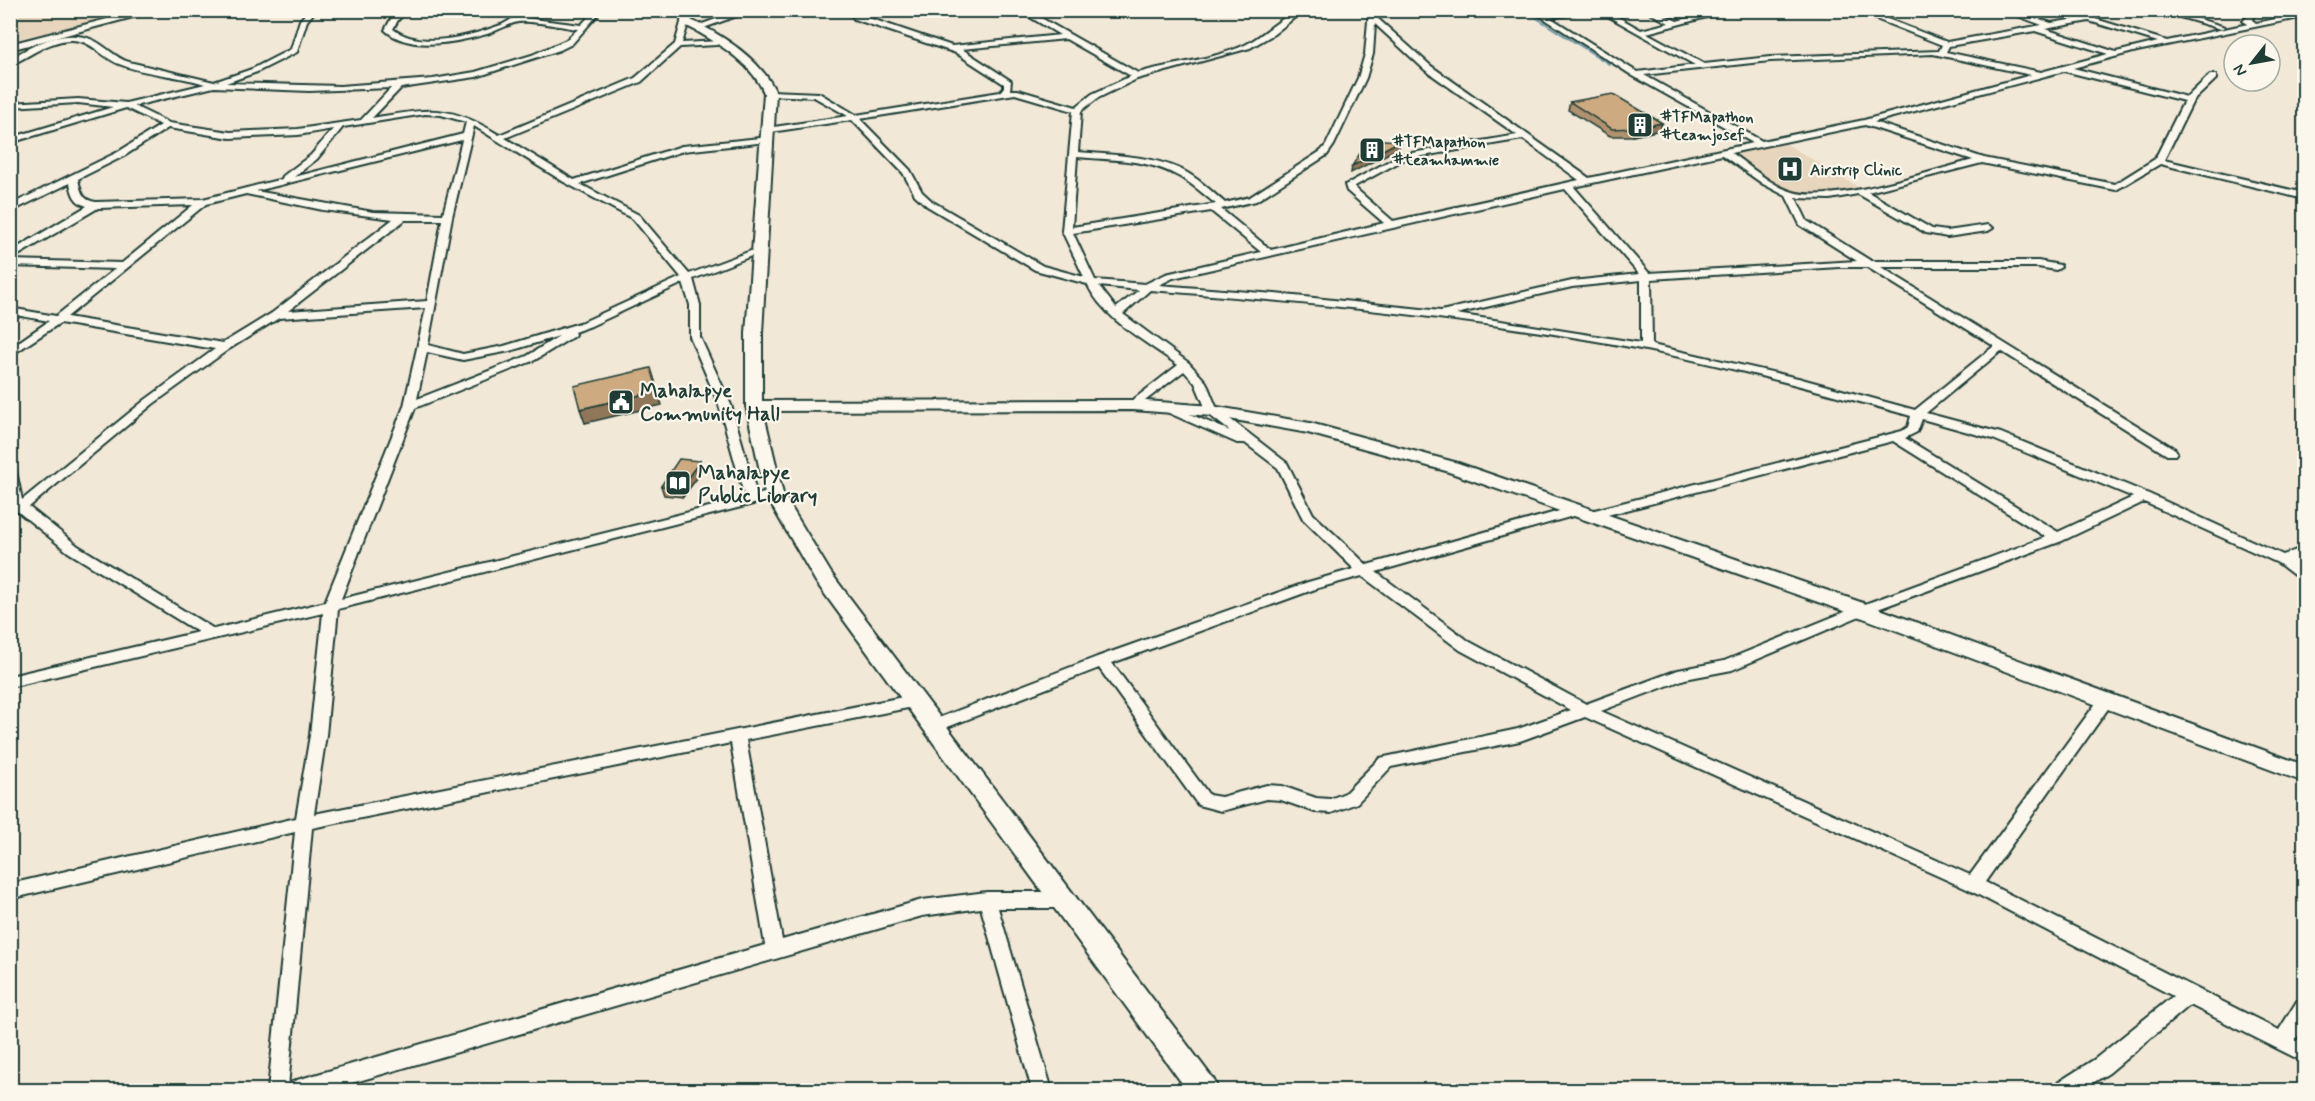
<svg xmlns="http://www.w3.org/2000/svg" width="2315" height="1101" viewBox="0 0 2315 1101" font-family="Mynerve,sans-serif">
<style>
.built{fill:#e7d5bd}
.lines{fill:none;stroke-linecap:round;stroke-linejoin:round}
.stream{stroke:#6698a9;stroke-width:2}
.minor-casing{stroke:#1f3d34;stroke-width:4}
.tertiary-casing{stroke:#1f3d34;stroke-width:4}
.secondary-casing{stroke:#1f3d34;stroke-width:4}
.minor{fill:#fbf7ec;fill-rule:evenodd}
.tertiary{fill:#fbf7ec;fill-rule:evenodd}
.secondary{fill:#fbf7ec;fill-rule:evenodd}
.wall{fill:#b1926f;stroke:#1f3d34;stroke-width:1.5}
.shaded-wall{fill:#90775a;stroke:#1f3d34;stroke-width:1.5}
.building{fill:#ceaa81;stroke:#1f3d34;stroke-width:1.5}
.labels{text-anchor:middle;stroke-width:4.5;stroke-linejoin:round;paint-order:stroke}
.far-poi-label{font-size:16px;font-weight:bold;fill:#1f3d34;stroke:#fbf7ec;text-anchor:start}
.poi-label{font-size:20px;font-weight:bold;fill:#1f3d34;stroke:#fbf7ec;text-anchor:start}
</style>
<rect width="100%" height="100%" fill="#f2e8d7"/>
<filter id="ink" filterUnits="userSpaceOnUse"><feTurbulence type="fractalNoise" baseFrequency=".0167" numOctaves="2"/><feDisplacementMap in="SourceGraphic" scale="12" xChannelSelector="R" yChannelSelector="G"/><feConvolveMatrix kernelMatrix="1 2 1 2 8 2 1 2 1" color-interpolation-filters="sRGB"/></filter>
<g filter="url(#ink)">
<g class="built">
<path d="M 11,10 L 131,10 L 131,11 L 11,41 Z"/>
<path d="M 1780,140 L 1863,190 L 1811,198 L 1790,195 L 1725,153 Z"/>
</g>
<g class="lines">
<g class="stream">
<path d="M 1524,10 L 1609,64"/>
<path d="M 2304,10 L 2293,14 L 2304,19"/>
</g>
<g class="minor-casing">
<g id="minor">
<path d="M 309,10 L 316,10 L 307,21 L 297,52 L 257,72 L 226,83 L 340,86 L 433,79 L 475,72 L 532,55 L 566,40 L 578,29 C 564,27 530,20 518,22 C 508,24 497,31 487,34 C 458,42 410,53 385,30 L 392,17 L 400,10 L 408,10 L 398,20 L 393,29 C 421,50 471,36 501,25 C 512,20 522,10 534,10 L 525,18 L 581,25 L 595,10 L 602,10 L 572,44 L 560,50 L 476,77 L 401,88 L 372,118 C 428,109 448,103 499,135 L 635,78 L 675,44 L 682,19 L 689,21 L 682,43 L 720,41 L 721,43 L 717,45 L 680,47 L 641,82 L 505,138 L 574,180 L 682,146 L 770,137 L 771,139 L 767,142 L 683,151 L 580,184 L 639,215 L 689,274 L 756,249 L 764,251 L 693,279 L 700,305 L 700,337 L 731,405 L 757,495 L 774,490 L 780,494 L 779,497 L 757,503 L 338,609 L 326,735 L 314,814 L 913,695 L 918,697 L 921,701 L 918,705 L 913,707 L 746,740 L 782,940 L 922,900 L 987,892 L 1062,892 L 1068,895 L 1071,900 L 1068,905 L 1062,908 L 998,908 L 1052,1090 L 1032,1090 L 981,908 L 922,916 L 328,1090 L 268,1090 L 295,832 L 10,899 L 10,884 L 296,818 L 310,735 L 323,613 L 10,687 L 10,676 L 198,632 L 68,552 L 11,506 L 10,467 L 16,471 L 22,500 L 145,400 L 215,349 L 60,323 L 10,356 L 10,348 L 49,321 L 10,314 L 10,308 L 56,316 L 115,269 L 10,266 L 10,260 L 122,263 L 193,205 L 98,208 L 10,260 L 10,252 L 87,206 C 75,203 72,194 70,183 L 10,212 L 10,205 L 118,152 L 161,125 L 126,108 L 10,143 L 10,138 L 113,107 L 78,103 L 10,107 L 10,103 L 78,99 L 126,103 L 205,84 C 177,75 146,75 119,64 C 101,57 91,39 70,40 C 47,41 30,57 10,65 L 10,59 C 34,44 65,28 93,40 C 106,46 115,58 129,62 L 214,82 L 252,69 L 291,49 L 300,20 ZM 214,87 L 309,91 L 391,88 L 361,120 L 298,129 L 230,132 L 169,123 L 134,106 ZM 425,114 L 441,115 L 466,122 L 463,134 L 294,177 L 317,159 L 343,127 ZM 474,126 L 564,182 L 633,219 L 681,277 L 583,322 L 504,346 L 463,354 L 428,345 L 452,217 ZM 168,128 L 230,138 L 298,135 L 333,129 L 311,155 L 283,176 L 282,179 L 203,199 L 96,202 C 82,200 81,192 78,179 L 124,156 ZM 462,140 L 443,214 L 373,212 L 256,191 ZM 246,194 L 323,210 L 393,219 L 272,313 L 223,343 L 67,317 L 206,204 ZM 405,220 L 442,220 L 427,301 L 288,311 ZM 683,283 L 690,305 L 690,337 L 719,405 L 745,498 L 341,599 L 415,408 L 535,360 L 574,336 L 575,334 L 574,332 L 591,326 ZM 426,308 L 404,406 L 325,602 L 214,629 L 78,546 L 29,507 L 153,404 L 229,349 L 279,318 ZM 559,336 L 527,356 L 417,399 L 427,352 L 463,360 L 510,351 ZM 731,743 L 765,945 L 297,1080 L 290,1083 L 288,1087 L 312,828 Z"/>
<path d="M 741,10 L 753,10 L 701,29 L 694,27 Z"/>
<path d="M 849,10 L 856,10 L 860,15 L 952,46 L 1060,35 L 1018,10 L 1027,10 L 1138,73 C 1173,63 1212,60 1245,45 C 1262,37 1288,10 1304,10 L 1274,34 L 1250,48 L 1137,79 L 1098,98 L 1081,111 L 1078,152 C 1112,155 1148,155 1180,169 C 1197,177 1211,191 1225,203 L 1250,197 L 1321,151 L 1326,145 L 1358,78 L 1365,54 L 1369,10 L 1376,10 L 1376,17 L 1431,66 L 1589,178 L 1753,143 L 1633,76 L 1531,10 L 1540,10 L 1546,14 L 1573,10 L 1593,10 L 1551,18 L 1637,72 L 1695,65 L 1597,10 L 1606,10 L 1641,30 L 1669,23 L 1644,10 L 1654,10 L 1677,21 L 1719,10 L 1718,14 L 1647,33 L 1704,64 L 1770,57 L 1939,51 L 1942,45 L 1853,10 L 1864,10 L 1947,42 L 2042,25 L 2002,10 L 2013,10 L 2051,23 L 2089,17 L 2167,41 L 2248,24 L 2243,21 L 2248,16 L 2242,10 L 2250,10 L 2254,15 L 2252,20 L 2256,23 L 2304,13 L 2304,17 L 2137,51 L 2073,68 L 2187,97 L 2210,75 L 2216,75 L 2216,79 L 2193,101 L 2164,160 L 2304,193 L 2304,199 L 2160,164 L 2116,190 L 1982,163 L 1868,192 L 1932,229 L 1947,231 L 1988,225 L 1993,228 L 1988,231 L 1947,237 L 1926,233 L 1858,194 L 1830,199 L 1796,198 L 1807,221 L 1871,261 L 2038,261 L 2060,265 L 2061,267 L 2056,270 L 2038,267 L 1881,267 L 2175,449 L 2177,452 L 2175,455 L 2167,455 L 2001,351 L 1926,413 L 2001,433 L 2149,494 L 2283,555 L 2304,547 L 2304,556 L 2293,561 L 2304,569 L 2304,580 L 2299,579 L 2278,563 L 2144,502 L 2062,541 L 1867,613 L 1732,670 L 1685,679 L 1601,711 L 1970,875 L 2102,695 L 2112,695 L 2115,699 L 2112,703 L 1985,882 L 2279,1030 L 2297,1001 L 2304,998 L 2304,1024 L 2296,1039 L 2304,1043 L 2304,1062 L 2190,1005 L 2109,1073 L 2081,1090 L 2054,1090 L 2057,1083 L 2095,1059 L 2173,996 L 1967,889 L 1585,717 L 1520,741 L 1391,767 L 1357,803 L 1331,813 L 1315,812 L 1281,800 L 1267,799 L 1221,811 L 1198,805 L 1099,668 L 940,730 L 934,732 L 928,730 L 926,726 L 928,722 L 1097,657 L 1308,582 L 1354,569 L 1303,519 L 1278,468 L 1245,443 L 1237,443 L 1160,409 L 1158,407 L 1160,405 L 1168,405 L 1230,431 L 1208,414 L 1195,383 L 1184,371 L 1137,407 L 1129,407 L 1127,405 L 1129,403 L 1178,365 C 1147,342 1104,320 1087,284 L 1035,270 L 927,206 L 915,195 L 903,173 L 852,120 L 764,133 L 764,129 L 767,128 L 848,116 L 814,97 L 767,95 L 767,91 L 770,91 L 819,93 L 856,115 L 1000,92 L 1004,87 L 1004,84 L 956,53 L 854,19 ZM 2089,21 L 2158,42 L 2116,52 L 2045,29 ZM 1375,24 L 1425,70 L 1517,135 L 1400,155 L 1345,185 L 1347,191 L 1384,223 L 1271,250 L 1221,209 L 1256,201 L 1327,155 L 1334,145 L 1366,78 L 1373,54 ZM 2035,31 L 2108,54 L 2041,72 L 1946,52 L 1949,46 ZM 1066,39 L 1131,76 L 1092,94 L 1076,107 L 1018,90 L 1010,90 L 1011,81 L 962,49 ZM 1933,54 L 2031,75 L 1864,120 L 1762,141 L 1644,75 L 1770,61 ZM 2064,71 L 2184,101 L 2155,159 L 2115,184 L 1984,158 L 1874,122 ZM 1015,94 L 1073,111 L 1062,231 L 1084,277 L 1043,266 L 933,202 L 922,192 L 910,170 L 860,119 ZM 1865,125 L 1973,160 C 1931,171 1832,204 1793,192 C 1770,185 1750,166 1731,153 ZM 1523,139 L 1579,180 L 1393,221 L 1355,188 L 1355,186 L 1405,159 ZM 1722,155 L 1763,184 L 1786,196 L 1800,225 L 1857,261 L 1649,273 L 1574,187 ZM 1077,157 C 1110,160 1145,159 1174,174 C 1190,181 1203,194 1216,204 L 1072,227 ZM 1565,189 L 1639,274 L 1572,281 L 1441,311 L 1275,294 L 1159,285 L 1173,278 ZM 1211,211 L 1261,252 L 1166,274 L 1145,284 L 1095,280 L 1073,233 ZM 1839,267 L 1867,267 L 1994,346 L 1915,410 L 1798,378 L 1652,345 L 1651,279 ZM 1641,280 L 1641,343 L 1456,314 L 1572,287 ZM 1099,286 L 1139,290 L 1116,308 ZM 1150,290 C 1316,303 1483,319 1646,350 C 1736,368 1824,392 1911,416 L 1908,427 L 1902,431 L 1583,513 L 1581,516 L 1583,519 L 1588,520 L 1893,441 L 2046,537 L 1857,607 L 1724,661 L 1678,670 L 1586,704 L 1470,642 L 1376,572 L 1580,514 L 1582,511 L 1580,508 L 1570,508 L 1367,565 L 1313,514 L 1287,463 L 1217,409 L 1206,382 L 1189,363 L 1123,314 ZM 1922,419 L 1993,439 L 2133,497 L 2058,532 L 1905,438 L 1917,432 ZM 1362,576 L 1460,650 L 1571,710 L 1518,729 L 1380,758 L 1345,793 L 1330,799 L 1316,798 L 1282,786 L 1267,785 L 1221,797 L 1209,795 L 1112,663 L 1318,588 Z"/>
<path d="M 2156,10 L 2169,10 L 2225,27 L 2221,29 Z"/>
</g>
</g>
<g class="tertiary-casing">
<g id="tertiary">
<path d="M 142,10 L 159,10 L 10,50 L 10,44 Z"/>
<path d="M 1133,400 L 1212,406 L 1310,423 L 1458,463 L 1869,605 L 2304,765 L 2304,782 L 1855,615 L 1446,471 L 1308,433 L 1212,416 L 1133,410 L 754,411 L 746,406 L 754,401 Z"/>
</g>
</g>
<g class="secondary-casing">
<path id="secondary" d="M 682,10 L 692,10 L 694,16 L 691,20 C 722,35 762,60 776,93 L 762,333 L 762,406 L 783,494 L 831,573 L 1214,1080 L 1218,1090 L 1187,1090 L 816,582 L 765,494 L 746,406 L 746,333 L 764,93 C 752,62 711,38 681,23 Z"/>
</g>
<use href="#minor" class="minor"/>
<use href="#tertiary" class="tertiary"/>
<use href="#secondary" class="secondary"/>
</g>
<g class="wall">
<path d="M 1570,102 L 1662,123 L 1660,130 L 1633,136 L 1610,136 L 1568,110 Z"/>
<path d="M 702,471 L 683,497 L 664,495 L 661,486 Z"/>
</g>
<g class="shaded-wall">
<path d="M 1662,123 L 1660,130 L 1633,136 L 1635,128 Z"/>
<path d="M 1400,141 L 1399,148 L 1351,173 L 1352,166 Z"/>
<path d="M 658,391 L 662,405 L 585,423 L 580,409 Z"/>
<path d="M 700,461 L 702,471 L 683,497 L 680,488 Z"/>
</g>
<g class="building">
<path d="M 1613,94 L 1662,123 L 1635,128 L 1612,129 L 1570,102 Z"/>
<path d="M 1369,139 L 1400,141 L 1352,166 Z"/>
<path d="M 651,368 L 658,391 L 580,409 L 574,386 Z"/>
<path d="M 679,459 L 700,461 L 680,488 L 661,486 Z"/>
</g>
</g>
<defs>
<g id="building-square" transform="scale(1.35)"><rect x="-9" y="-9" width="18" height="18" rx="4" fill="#1f3d34" stroke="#fbf7ec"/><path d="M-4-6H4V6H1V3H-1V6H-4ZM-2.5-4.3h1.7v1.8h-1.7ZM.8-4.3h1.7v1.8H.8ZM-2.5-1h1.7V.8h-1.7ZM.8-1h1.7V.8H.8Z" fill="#fff"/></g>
<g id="hospital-square" transform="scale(1.35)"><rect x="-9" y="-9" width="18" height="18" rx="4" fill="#1f3d34" stroke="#fbf7ec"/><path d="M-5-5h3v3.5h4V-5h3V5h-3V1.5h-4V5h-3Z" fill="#fff"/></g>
<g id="civic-square" transform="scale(1.35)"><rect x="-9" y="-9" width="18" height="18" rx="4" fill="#1f3d34" stroke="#fbf7ec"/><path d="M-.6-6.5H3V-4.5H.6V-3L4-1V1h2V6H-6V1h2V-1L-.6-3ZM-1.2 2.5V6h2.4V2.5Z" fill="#fff"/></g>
<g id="library-square" transform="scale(1.35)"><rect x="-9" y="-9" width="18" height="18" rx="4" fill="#1f3d34" stroke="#fbf7ec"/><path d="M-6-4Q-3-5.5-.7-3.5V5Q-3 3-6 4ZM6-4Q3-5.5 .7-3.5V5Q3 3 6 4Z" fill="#fff"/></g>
</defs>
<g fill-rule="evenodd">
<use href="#building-square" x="1640" y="125"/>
<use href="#building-square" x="1372" y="150"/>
<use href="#hospital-square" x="1790" y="169"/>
<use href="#civic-square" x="621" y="402"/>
<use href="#library-square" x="678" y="483"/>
</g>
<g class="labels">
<g class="far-poi-label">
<text x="1660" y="122">#TFMapathon<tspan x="1660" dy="18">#teamjosef</tspan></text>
<text x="1392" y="147">#TFMapathon<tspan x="1392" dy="18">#teamhammie</tspan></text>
<text x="1810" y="175">Airstrip Clinic</text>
</g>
<g class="poi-label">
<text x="640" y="397">Mahalapye<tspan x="640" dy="23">Community Hall</tspan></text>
<text x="698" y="479">Mahalapye<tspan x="698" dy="23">Public Library</tspan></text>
</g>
</g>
<rect width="2315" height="1101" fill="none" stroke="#fbf7ec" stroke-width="36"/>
<rect x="18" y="18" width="2279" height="1065" fill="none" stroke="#1f3d34" stroke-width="2" filter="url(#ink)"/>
<g transform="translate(2252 63) rotate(239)"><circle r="28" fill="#fbf7ec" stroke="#a3ada2" stroke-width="1.5"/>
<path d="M0-4.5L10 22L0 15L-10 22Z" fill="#1f3d34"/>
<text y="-9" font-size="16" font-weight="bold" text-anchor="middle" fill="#1f3d34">N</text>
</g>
</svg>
